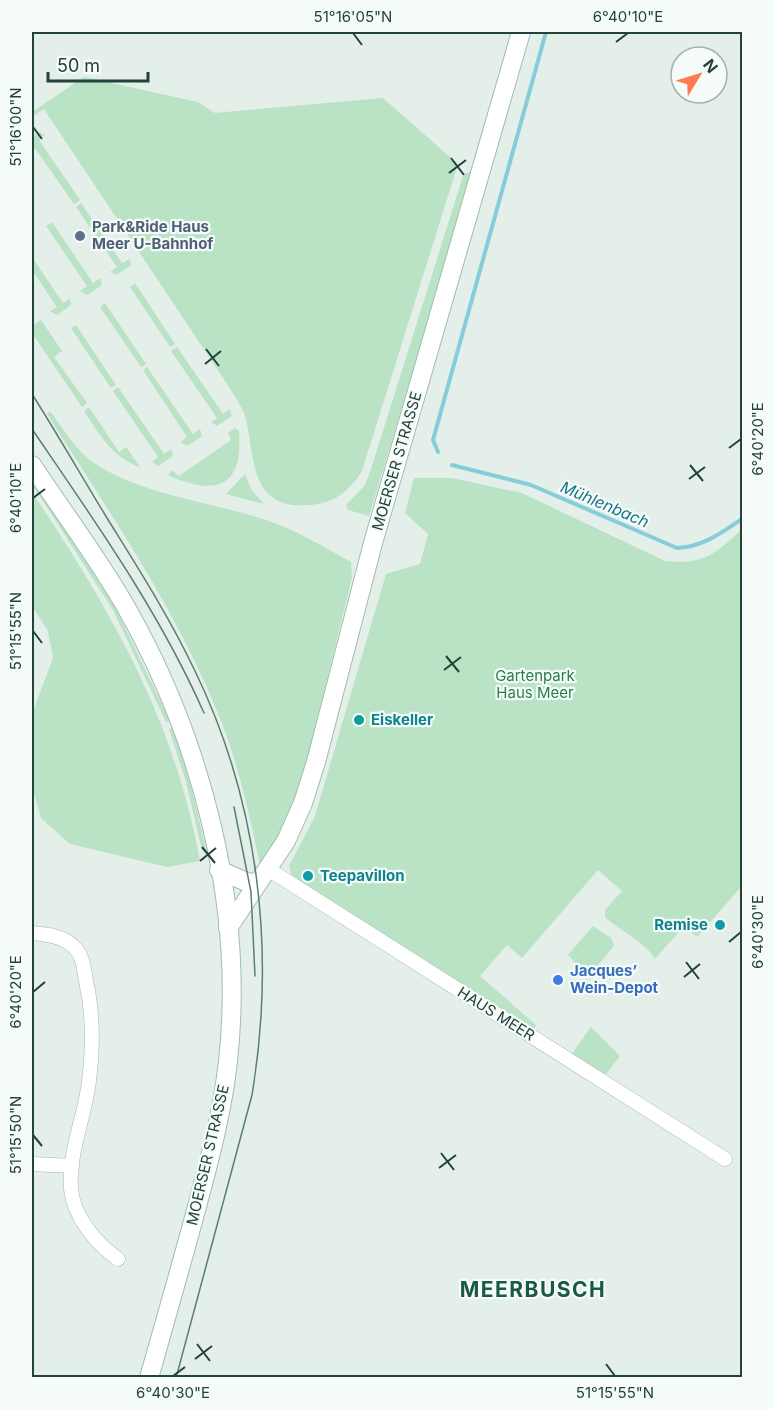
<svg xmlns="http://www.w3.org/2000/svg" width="774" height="1409" viewBox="0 0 774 1409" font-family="Inter,sans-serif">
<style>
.green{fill:#bae2c5}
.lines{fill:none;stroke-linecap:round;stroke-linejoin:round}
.stream{stroke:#86cdd9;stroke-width:4}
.minor-casing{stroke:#a6b8b1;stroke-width:15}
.secondary-casing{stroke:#a0bcb2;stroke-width:20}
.minor{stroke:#fff;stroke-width:14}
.secondary{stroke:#fff;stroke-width:18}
.tram{stroke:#5b7e74;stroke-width:1.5}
.ticks{fill:none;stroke:#214339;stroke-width:2}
.service-dot{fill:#5c6f8a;stroke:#f5fbf8;stroke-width:2}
.culture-dot{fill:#0f9aa8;stroke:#f5fbf8;stroke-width:2}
.shop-dot{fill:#3f7fe0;stroke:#f5fbf8;stroke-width:2}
.labels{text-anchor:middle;stroke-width:4.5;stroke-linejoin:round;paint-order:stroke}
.service-label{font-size:15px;font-weight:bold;fill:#4e5e75;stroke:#f5fbf8;text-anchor:start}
.street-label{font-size:15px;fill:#214339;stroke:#f5fbf8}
.park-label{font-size:15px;fill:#267f47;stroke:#f5fbf8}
.culture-label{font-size:15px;font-weight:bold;fill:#0d838f;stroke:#f5fbf8;text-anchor:start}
.shop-label{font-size:15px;font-weight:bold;fill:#366cbe;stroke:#f5fbf8;text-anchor:start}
.water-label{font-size:16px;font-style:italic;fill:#137486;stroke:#f5fbf8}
.district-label{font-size:21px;font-weight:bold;letter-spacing:1.5px;fill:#1a5848;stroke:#f5fbf8}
.neatline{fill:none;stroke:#214339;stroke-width:2}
.ticks-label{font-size:15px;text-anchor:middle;fill:#214339}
</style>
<rect width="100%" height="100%" fill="#e4efea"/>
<g class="green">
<path d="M 84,77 L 198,102 L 215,113 L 383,98 L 458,164 L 362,471 C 350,491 334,503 311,505 C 250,511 255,460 246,419 C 243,408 235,397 229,387 L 44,109 L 32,117 L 32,112 Z"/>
<path d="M 39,132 L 45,135 L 39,140 L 80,200 L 74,204 L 32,144 L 32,137 Z"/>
<path d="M 470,171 L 471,180 L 369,516 L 348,510 L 346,505 L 365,485 L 371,469 L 463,176 Z"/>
<path d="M 81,203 L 122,263 L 130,259 L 131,265 L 117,275 L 110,272 L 117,267 L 76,207 Z"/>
<path d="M 52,222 L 93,283 L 100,278 L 102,285 L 87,295 L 80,291 L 87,286 L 46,226 Z"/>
<path d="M 32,257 L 63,303 L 70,299 L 71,305 L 57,315 L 50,311 L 57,307 L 32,270 Z"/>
<path d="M 135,283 L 175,344 L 170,347 L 130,287 Z"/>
<path d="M 105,303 L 146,364 L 141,367 L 100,307 Z"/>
<path d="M 41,320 L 62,351 L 54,357 L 87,403 L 82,407 L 32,333 L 32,323 L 33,325 Z"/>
<path d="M 76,325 L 116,385 L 111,388 L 71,328 Z"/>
<path d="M 177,347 L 223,414 L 230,409 L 232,416 L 217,426 L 211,422 L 217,418 L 171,351 Z"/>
<path d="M 147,367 L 193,434 L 200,429 L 202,436 L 187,446 L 181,442 L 187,437 L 143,370 Z"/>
<path d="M 118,387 L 164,454 L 171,449 L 173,456 L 158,466 L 152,462 L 158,457 L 113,391 Z"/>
<path d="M 89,407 L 119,452 L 126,447 L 140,467 C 112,457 99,434 84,411 Z"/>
<path d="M 50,411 C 63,428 74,448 91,461 C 139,495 214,502 269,521 C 298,531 324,547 351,562 L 352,578 L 307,761 L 285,826 L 260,865 C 249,813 238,761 217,711 C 174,606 108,510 47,414 Z"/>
<path d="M 235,428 L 239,431 C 242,467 233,495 190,483 C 183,481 174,479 168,475 L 172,470 L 179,476 L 231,440 L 228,433 Z"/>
<path d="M 245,474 L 251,489 L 264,504 L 226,494 Z"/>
<path d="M 32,477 L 116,609 L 170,721 L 166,722 L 113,610 L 32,484 Z"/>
<path d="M 414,478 L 452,478 L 522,493 L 665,561 C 704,565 715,554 742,529 L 742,886 L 697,937 L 684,926 L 655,959 C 643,940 621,932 605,917 L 605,910 L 622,891 L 598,870 L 522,958 L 507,945 L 480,976 L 536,1025 L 531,1035 L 293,880 L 289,866 L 315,816 L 386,574 L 420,564 L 428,534 L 405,513 Z"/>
<path d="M 32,492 C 111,611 174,718 200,861 L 167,867 L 70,844 L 41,818 L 32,786 L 32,714 L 53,658 L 48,631 L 32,606 Z"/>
<path d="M 173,728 L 190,782 L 206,849 L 202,850 L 186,782 L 169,729 Z"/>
<path d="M 593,926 L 611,938 L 614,946 L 588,977 L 568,955 Z"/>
<path d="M 591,1027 L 620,1056 L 604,1077 L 571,1055 Z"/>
</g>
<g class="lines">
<g class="stream">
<path d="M 438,452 L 433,440 L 546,32"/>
<path d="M 452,465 L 531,485 L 677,548 C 703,547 721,533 742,519"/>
</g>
<g class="minor-casing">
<g id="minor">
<path d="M 268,869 L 725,1159"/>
<path d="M 32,933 C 45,934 64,936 74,947 C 83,955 84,969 86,981 C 93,1012 93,1049 89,1081 C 85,1117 68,1153 71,1189 C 74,1218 96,1243 118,1259"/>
<path d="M 32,1164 L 72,1166"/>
</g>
</g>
<g class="secondary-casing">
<g id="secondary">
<path d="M 32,465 C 63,512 98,558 126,607 C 202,741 245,906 228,1061 C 223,1108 211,1154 199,1199 C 183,1259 166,1318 149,1378"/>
<path d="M 219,870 L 249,883 L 258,882"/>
<path d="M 228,928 L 286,841 L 303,803 L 316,762 L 373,543 L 521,32"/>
</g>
</g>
<use href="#minor" class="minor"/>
<use href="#secondary" class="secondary"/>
<g class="tram">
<path d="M 32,394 C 58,435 82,477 107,518 C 138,568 170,618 195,671 C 259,803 276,951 252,1095 L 176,1378"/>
<path d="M 32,429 C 94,520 159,611 204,713"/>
<path d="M 234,807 L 251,892 L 255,976"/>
</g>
</g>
<path class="ticks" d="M 353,33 L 362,45M 616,42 L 628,33M 33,127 L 42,139M 451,158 L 464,175M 449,173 L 466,160M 206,349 L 219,366M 205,364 L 221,351M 729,448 L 741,439M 690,465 L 703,481M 689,479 L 705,467M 33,498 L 45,489M 33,631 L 42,643M 446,656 L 459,672M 444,670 L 461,657M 202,847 L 215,863M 200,861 L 216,848M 729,942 L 741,932M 686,962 L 699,979M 684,977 L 700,964M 33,992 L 45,982M 33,1135 L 42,1146M 441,1153 L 454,1170M 439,1168 L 456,1155M 197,1344 L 210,1361M 195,1359 L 212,1346M 606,1364 L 615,1376M 173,1376 L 185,1367"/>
<circle class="service-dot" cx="80" cy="236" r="6"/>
<g class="culture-dot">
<circle cx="359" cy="720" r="6"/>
<circle cx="308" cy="876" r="6"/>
<circle cx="720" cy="925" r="6"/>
</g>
<circle class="shop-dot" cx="558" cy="980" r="6"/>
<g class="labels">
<g class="service-label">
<text x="92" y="232">Park&amp;Ride Haus<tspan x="92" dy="17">Meer U-Bahnhof</tspan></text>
</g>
<g class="street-label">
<text transform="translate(397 461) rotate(-74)" y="5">MOERSER STRASSE</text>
<text transform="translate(496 1014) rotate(32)" y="5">HAUS MEER</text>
<text transform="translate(208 1155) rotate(-77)" y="5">MOERSER STRASSE</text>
</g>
<g class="park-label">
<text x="535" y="681">Gartenpark<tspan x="535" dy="17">Haus Meer</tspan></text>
</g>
<g class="culture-label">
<text x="371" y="725">Eiskeller</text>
<text x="320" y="881">Teepavillon</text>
<text x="708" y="930" text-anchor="end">Remise</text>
</g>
<g class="shop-label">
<text x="570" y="976">Jacques’<tspan x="570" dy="17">Wein-Depot</tspan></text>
</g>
<g class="water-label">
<text transform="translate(605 504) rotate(23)" y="6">Mühlenbach</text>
</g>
<g class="district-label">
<text x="533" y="1297">MEERBUSCH</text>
</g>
</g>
<rect width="774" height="1409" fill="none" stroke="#f5fbf8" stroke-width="66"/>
<g transform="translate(699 75) rotate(52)"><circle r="28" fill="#f5fbf8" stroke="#a0b1ac" stroke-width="1.5"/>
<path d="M0-4.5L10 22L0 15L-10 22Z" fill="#ff7b51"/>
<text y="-9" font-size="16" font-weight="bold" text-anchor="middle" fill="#214339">N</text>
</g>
<path d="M48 72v9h100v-9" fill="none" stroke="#214339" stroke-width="3"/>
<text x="57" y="72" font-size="18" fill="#214339" stroke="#f5fbf8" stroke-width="4.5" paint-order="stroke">50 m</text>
<rect x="33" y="33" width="708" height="1343" class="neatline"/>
<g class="ticks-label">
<text x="353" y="22">51°16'05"N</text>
<text x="628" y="22">6°40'10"E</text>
<text transform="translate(16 127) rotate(-90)" y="5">51°16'00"N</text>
<text transform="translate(758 439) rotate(-90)" y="5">6°40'20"E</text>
<text transform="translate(16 498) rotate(-90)" y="5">6°40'10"E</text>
<text transform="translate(16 631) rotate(-90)" y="5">51°15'55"N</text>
<text transform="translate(758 932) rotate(-90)" y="5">6°40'30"E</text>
<text transform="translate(16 992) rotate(-90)" y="5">6°40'20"E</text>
<text transform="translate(16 1135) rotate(-90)" y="5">51°15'50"N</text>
<text x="173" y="1398">6°40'30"E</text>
<text x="615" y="1398">51°15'55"N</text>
</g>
</svg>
